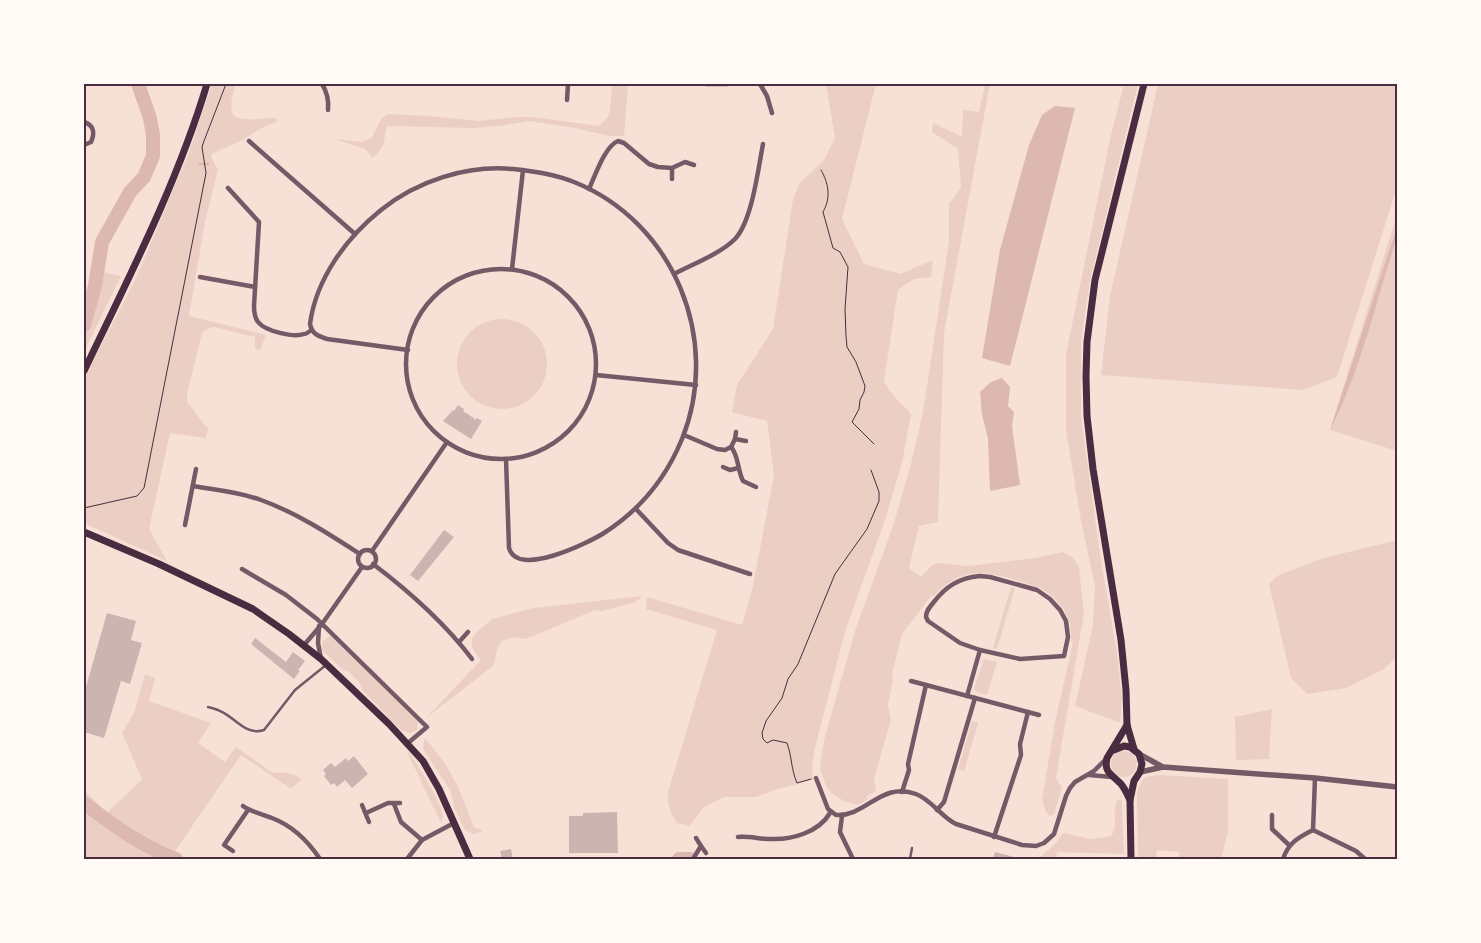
<svg xmlns="http://www.w3.org/2000/svg" width="1481" height="943" viewBox="0 0 1481 943" font-family="Literata,serif">
<style>
.green{fill:#ebcfc5}
.water{fill:#dcb8b0}
.lines{fill:none;stroke-linecap:round;stroke-linejoin:round}
.stream{stroke:#dcb8b0;stroke-width:2.5}
.river{stroke:#dcb8b0;stroke-width:14}
.building{fill:#ccb4b1}
.path{stroke:#4a2c40;stroke-width:1}
.service{stroke:#755966;stroke-width:2.5}
.minor{stroke:#755966;stroke-width:4.5}
.tertiary{stroke:#755966;stroke-width:5.5}
.secondary{stroke:#4a2c40;stroke-width:7}
.neatline{fill:none;stroke:#4a2c40;stroke-width:2}
</style>
<rect width="100%" height="100%" fill="#f7e1d7"/>
<g class="green">
<path d="M 212,84 L 236,84 C 221,129 243,118 276,118 L 277,122 L 261,128 L 242,140 L 212,154 L 211,157 L 218,169 L 205,222 L 189,316 L 266,335 L 260,350 L 255,349 L 255,337 L 213,327 L 207,329 L 202,333 L 187,394 L 187,402 L 208,429 L 206,438 L 170,433 L 149,529 L 167,561 L 84,523 L 84,379 L 136,278 L 188,155 Z"/>
<path d="M 612,84 L 628,84 L 624,136 L 610,136 L 570,127 L 529,121 L 499,126 L 473,128 L 387,126 L 383,146 L 373,158 L 365,149 L 335,139 L 362,142 L 372,137 L 381,119 L 387,114 L 428,116 L 480,121 L 515,117 L 533,117 L 599,126 L 607,118 L 610,111 Z"/>
<path d="M 826,84 L 876,84 L 842,219 L 864,264 L 900,274 L 933,260 L 931,277 L 914,279 L 898,290 L 884,381 L 892,394 L 911,414 L 902,463 L 884,523 L 846,628 L 815,748 L 812,765 L 813,780 L 774,790 L 756,797 L 724,797 L 704,807 L 689,826 L 677,823 C 670,812 667,804 668,792 L 717,630 L 646,609 L 647,597 L 742,625 L 753,586 L 774,475 L 767,421 L 732,412 L 737,385 L 773,329 L 793,199 L 800,183 L 824,160 L 835,138 Z"/>
<path d="M 985,84 L 990,84 L 944,333 L 938,522 L 919,526 L 909,568 L 921,577 L 931,566 L 936,563 L 968,566 L 1035,558 L 1063,552 L 1073,557 L 1079,568 L 1084,613 L 1056,778 L 1062,788 L 1054,814 L 1050,816 L 1046,812 L 1042,800 L 1055,722 L 1073,642 L 1071,641 C 1073,617 1060,599 1040,588 C 1000,575 966,559 934,596 L 932,595 L 902,634 L 892,674 L 893,680 L 888,704 L 891,720 L 874,778 L 876,791 L 866,797 L 868,799 L 858,805 L 844,801 L 831,793 L 826,786 L 820,769 L 821,758 L 825,736 L 855,631 L 894,523 L 911,464 L 923,412 L 949,241 L 949,204 L 961,188 L 958,149 L 932,132 L 933,123 L 962,137 L 963,110 L 979,112 Z"/>
<path d="M 1124,84 L 1138,84 L 1090,280 L 1081,342 L 1081,416 L 1099,548 L 1117,653 L 1122,699 L 1120,723 L 1075,706 L 1093,625 L 1095,586 L 1081,521 L 1066,430 L 1066,354 L 1110,139 Z"/>
<path d="M 1158,84 L 1397,84 L 1397,187 L 1337,377 L 1302,390 L 1101,375 L 1110,296 Z"/>
<path d="M 1397,215 L 1397,451 L 1330,430 Z"/>
<path d="M 101,272 L 121,276 L 84,352 L 84,323 L 87,322 L 96,294 Z"/>
<circle cx="502" cy="364" r="45"/>
<path d="M 1397,540 L 1397,657 L 1384,669 L 1346,688 L 1307,694 L 1291,678 L 1269,584 L 1277,576 L 1320,559 Z"/>
<path d="M 1011,587 L 1015,588 L 997,649 L 993,647 Z"/>
<path d="M 642,596 L 636,602 L 602,611 L 595,610 L 526,639 L 512,637 L 502,641 L 497,649 L 494,665 L 425,719 L 481,660 L 474,651 L 472,645 L 472,638 L 476,633 L 492,619 L 533,608 Z"/>
<path d="M 330,636 L 334,638 L 418,721 L 417,730 L 410,733 L 401,730 L 362,690 L 360,683 L 348,671 L 343,670 L 323,651 L 322,648 L 323,641 Z"/>
<path d="M 984,659 L 997,662 L 987,695 L 977,692 L 974,689 Z"/>
<path d="M 145,674 L 155,678 L 149,701 L 211,723 L 198,743 L 225,762 L 236,747 L 273,773 C 284,771 292,773 302,779 L 291,789 L 241,755 L 173,854 L 186,859 L 84,859 L 84,790 L 107,813 L 142,779 L 122,733 L 134,713 Z"/>
<path d="M 1272,709 L 1269,759 L 1236,760 L 1235,717 Z"/>
<path d="M 972,721 L 978,723 L 964,771 L 958,769 Z"/>
<path d="M 426,739 L 446,765 L 458,787 L 474,827 L 483,831 L 474,834 L 465,830 L 455,809 L 450,790 L 423,749 L 424,740 Z"/>
<path d="M 406,750 C 415,758 442,804 443,816 C 443,819 442,820 441,823 Z"/>
<circle cx="1124" cy="764" r="13"/>
<path d="M 1160,775 L 1228,779 L 1228,831 L 1221,859 L 1179,859 L 1179,852 L 1157,850 L 1156,859 L 1138,859 L 1137,795 L 1139,786 L 1145,777 Z"/>
<path d="M 1118,799 L 1122,800 L 1124,854 L 1057,852 L 1056,859 L 1039,858 L 1055,844 L 1063,833 L 1091,839 L 1111,836 C 1120,825 1110,812 1118,799 Z"/>
</g>
<g class="water">
<path d="M 1055,106 L 1075,108 L 1010,366 L 982,358 L 1000,250 L 1029,145 L 1042,115 Z"/>
<path d="M 1397,227 L 1397,237 C 1376,300 1361,371 1330,430 Z"/>
<path d="M 1002,378 L 1010,387 L 1008,406 L 1014,412 L 1012,426 L 1020,485 L 990,491 L 988,438 L 982,415 L 980,392 L 991,382 Z"/>
</g>
<g class="lines">
<path class="stream" d="M 200,164 L 208,164"/>
<g class="river">
<path d="M 84,325 L 95,286 L 102,242 L 130,192 L 144,177 L 153,156 L 153,135 L 150,118 L 138,84"/>
<path d="M 84,803 C 113,825 141,846 176,859"/>
<path d="M 679,859 L 690,859"/>
</g>
</g>
<g class="building">
<path d="M 458,405 L 464,409 L 463,411 L 475,419 L 474,421 L 477,418 L 482,421 L 471,439 L 443,421 L 453,410 L 454,411 Z"/>
<path d="M 444,530 L 454,537 L 418,581 L 410,575 Z"/>
<path d="M 107,613 L 136,621 L 131,640 L 142,643 L 130,684 L 121,681 L 104,738 L 84,732 L 84,694 Z"/>
<path d="M 255,638 L 286,662 L 293,652 L 305,661 L 298,670 L 300,671 L 294,679 L 251,644 Z"/>
<path d="M 354,756 L 368,774 L 352,788 L 345,780 L 337,787 L 334,783 L 331,785 L 324,776 L 326,774 L 323,770 L 331,763 L 335,767 L 346,758 L 348,761 Z"/>
<path d="M 617,812 L 618,853 L 569,853 L 569,816 L 583,816 L 583,813 Z"/>
<path d="M 511,849 L 513,859 L 502,859 L 500,851 Z"/>
<path d="M 995,852 L 1022,859 L 993,859 Z"/>
</g>
<g class="lines">
<g class="path">
<path d="M 821,170 C 829,184 831,198 823,212 L 833,248 L 840,252 L 848,267 L 845,309 L 846,336 L 847,347 L 856,362 L 865,386 L 864,392 L 860,400 L 859,409 L 852,422 L 874,444"/>
<path d="M 84,508 L 137,496 L 144,488 L 206,173 L 202,147 L 204,141 L 226,84"/>
<path d="M 811,779 L 797,783 C 791,769 792,757 787,743 L 773,740 L 767,743 L 763,739 L 762,733 L 766,721 L 782,698 L 788,679 L 798,664 L 835,574 L 867,529 L 879,501 L 879,492 L 871,470"/>
</g>
<g class="service">
<path d="M 208,707 C 212,708 216,709 220,711 C 235,717 245,736 264,730 L 295,690 L 326,665"/>
<path d="M 910,859 L 912,848"/>
</g>
<g class="minor">
<path d="M 322,84 C 327,92 329,100 328,110"/>
<path d="M 706,84 L 728,84"/>
<path d="M 760,84 L 767,96 L 772,113"/>
<path d="M 567,100 L 568,84"/>
<path d="M 84,122 C 94,125 95,133 91,142 L 84,145"/>
<path d="M 249,141 L 355,234"/>
<path d="M 672,168 L 672,179"/>
<path d="M 228,188 L 259,222 L 254,306 C 254,312 255,318 258,322 C 265,331 294,338 304,334 C 306,334 310,331 311,330"/>
<path d="M 589,189 C 595,176 605,146 618,141 L 624,143 L 649,164 L 658,167 L 672,168 L 685,162 L 694,165"/>
<path d="M 512,269 L 523,170"/>
<circle cx="501" cy="364" r="95"/>
<path d="M 674,274 C 693,264 720,254 735,239 C 752,221 758,170 763,144"/>
<path d="M 200,277 L 255,287"/>
<path d="M 408,350 L 327,339 C 318,336 312,334 310,324 C 316,279 346,238 381,210 C 417,181 466,165 513,169 C 534,171 554,174 574,182 C 674,222 722,340 682,439 C 666,478 640,510 604,533 C 588,543 517,578 509,548 L 506,459"/>
<path d="M 596,375 L 696,385"/>
<path d="M 684,435 L 717,449 L 725,450 L 731,447 C 739,456 737,469 743,481 L 756,487"/>
<path d="M 735,439 L 746,441"/>
<path d="M 731,447 L 735,439 L 736,432"/>
<path d="M 723,467 L 730,470 L 738,468"/>
<path d="M 193,486 C 216,490 240,492 261,500 C 297,513 329,534 360,554"/>
<path d="M 636,509 L 668,543 L 678,550 L 750,574"/>
<path d="M 185,525 L 196,469"/>
<circle cx="367" cy="559" r="9"/>
<path d="M 372,551 L 447,442"/>
<path d="M 373,564 C 410,592 444,622 472,659"/>
<path d="M 242,569 L 286,595 L 317,619 L 427,727 L 408,743"/>
<path d="M 980,576 L 990,577 L 1037,590 L 1050,599 L 1060,610 L 1066,621 L 1068,637 L 1064,656 L 1020,659 L 980,650 L 960,643 L 928,621 L 926,617 C 926,611 929,608 933,603 C 946,586 959,578 980,576 Z"/>
<path d="M 319,626 L 318,643 L 321,659"/>
<path d="M 459,642 L 468,632"/>
<path d="M 304,645 L 322,624 L 362,567"/>
<path d="M 911,681 L 1039,715"/>
<path d="M 967,696 L 980,650"/>
<path d="M 1089,775 L 1112,777"/>
<path d="M 816,778 L 828,809 L 836,815 C 866,817 881,781 916,794 C 932,800 941,817 956,824 L 1022,845 L 1036,846 L 1044,843 L 1054,834 L 1066,796 L 1070,788 L 1075,782 L 1094,771 L 1106,759"/>
<path d="M 902,792 L 909,770 L 908,764 L 926,685"/>
<path d="M 394,804 L 401,822 L 422,840"/>
<path d="M 362,805 L 369,822"/>
<path d="M 243,806 C 251,812 262,814 272,818 C 293,826 308,841 320,859"/>
<path d="M 937,810 L 944,802 L 975,698"/>
<path d="M 366,813 L 388,803 L 400,803"/>
<path d="M 1272,815 L 1272,829 L 1289,845"/>
<path d="M 842,816 L 840,832 L 853,859"/>
<path d="M 1313,830 L 1315,778"/>
<path d="M 738,837 C 749,836 760,839 771,839 C 792,840 819,832 830,813"/>
<path d="M 994,837 L 1021,755 L 1020,744 L 1028,712"/>
<path d="M 701,846 L 706,853"/>
<path d="M 233,851 L 224,845 L 248,810"/>
<path d="M 407,859 L 422,840 L 454,823"/>
<path d="M 693,859 L 701,846 L 696,838"/>
<path d="M 1283,859 C 1288,843 1299,837 1313,830 L 1356,851 L 1365,859"/>
</g>
<g class="tertiary">
<path d="M 1139,754 L 1161,766"/>
<path d="M 1140,772 L 1163,767 L 1315,778 L 1397,787"/>
</g>
<g class="secondary">
<path d="M 84,371 C 129,277 177,184 207,84"/>
<path d="M 84,532 L 159,564 L 253,609 L 289,634 L 321,659 L 389,724 L 423,761 L 439,789 L 470,859"/>
<path d="M 1127,725 L 1107,758 C 1104,772 1110,773 1119,782 C 1124,786 1127,794 1130,800"/>
<path d="M 1134,749 L 1127,725 L 1126,690 L 1121,640 L 1093,469 L 1087,416 L 1086,376 L 1087,342 L 1095,280 L 1144,84"/>
<path d="M 1114,750 L 1124,746 L 1130,747 L 1139,754 L 1142,764 L 1140,772 L 1134,781 L 1130,800 L 1131,859"/>
</g>
</g>
<rect width="1481" height="943" fill="none" stroke="#fffaf5" stroke-width="170"/>
<rect x="85" y="85" width="1311" height="773" class="neatline"/>
</svg>
